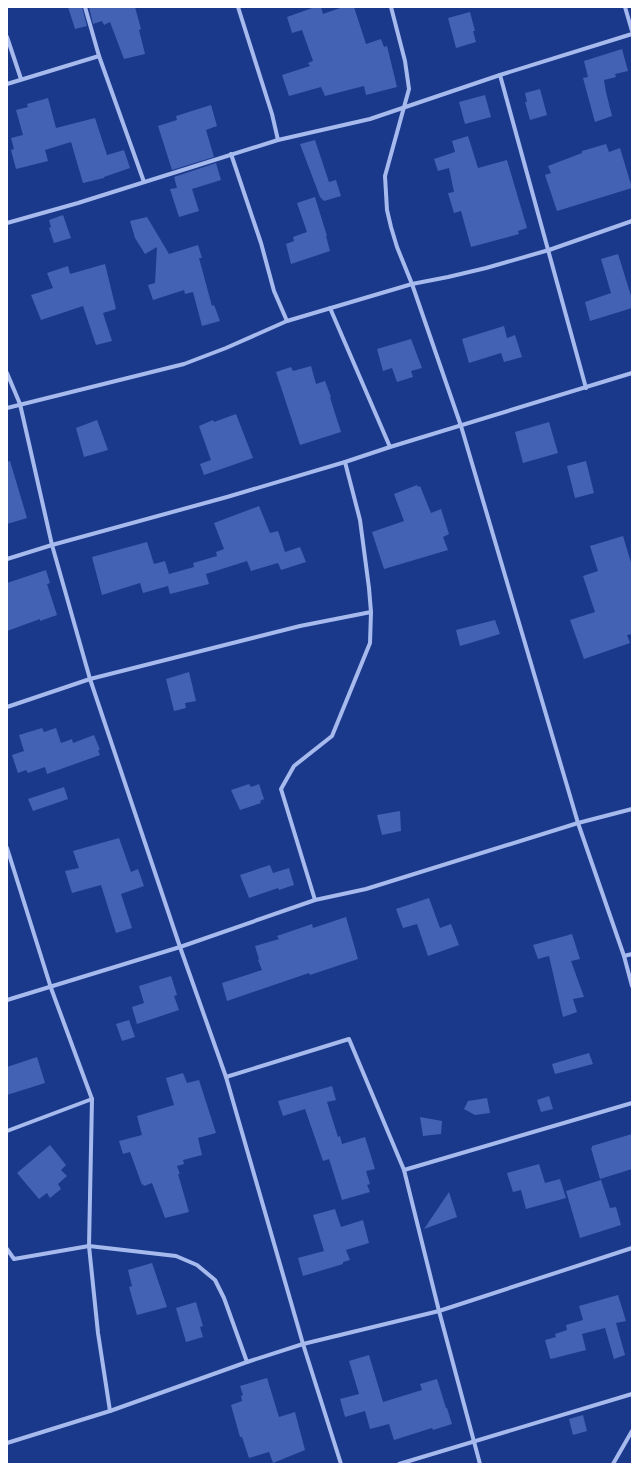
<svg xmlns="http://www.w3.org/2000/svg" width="639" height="1471" viewBox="0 0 639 1471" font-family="'Nunito Sans',sans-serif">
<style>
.building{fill:#4462b3}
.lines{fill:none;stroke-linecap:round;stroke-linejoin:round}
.street{stroke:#a6baed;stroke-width:4}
</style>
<rect width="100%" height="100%" fill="#1b398b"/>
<g class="building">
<path d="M 68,7 L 82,7 L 87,26 L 75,29 Z"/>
<path d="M 89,7 L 135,7 L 141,29 L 139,30 L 145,54 L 124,59 L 110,22 L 104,25 L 102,21 L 93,24 Z"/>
<path d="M 315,7 L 321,7 L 323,14 L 343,7 L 354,7 L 366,44 L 381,39 L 384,47 L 387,46 L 397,87 L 366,95 L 364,86 L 325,96 L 321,87 L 289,96 L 282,75 L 310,66 L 308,63 L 313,61 L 302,30 L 292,33 L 287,17 Z"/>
<path d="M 470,12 L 475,31 L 473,31 L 476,42 L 456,48 L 448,18 Z"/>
<path d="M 622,49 L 628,71 L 615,74 L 616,77 L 604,80 L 606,92 L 612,116 L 595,122 L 583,78 L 588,77 L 584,61 Z"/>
<path d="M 540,89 L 547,115 L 530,120 L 525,102 L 527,102 L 525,93 Z"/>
<path d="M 485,95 L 491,117 L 465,124 L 459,102 Z"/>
<path d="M 48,98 L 56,128 L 95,118 L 107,155 L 124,150 L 130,168 L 104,177 L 104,178 L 83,183 L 71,142 L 45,150 L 48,161 L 16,169 L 11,150 L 14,149 L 11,138 L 23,135 L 16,110 L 28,107 L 27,104 Z"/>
<path d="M 211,105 L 217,126 L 206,130 L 214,157 L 172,170 L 158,126 L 177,120 L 176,116 Z"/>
<path d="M 468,136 L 478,168 L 507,160 L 527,228 L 518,231 L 519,234 L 471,247 L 461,211 L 454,213 L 448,193 L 454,192 L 449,168 L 438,171 L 434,159 L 455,152 L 452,141 Z"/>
<path d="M 315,140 L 329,182 L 336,180 L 341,196 L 324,201 L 320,197 L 300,144 Z"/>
<path d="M 606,144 L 609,152 L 620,148 L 632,188 L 557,211 L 545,175 L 551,173 L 548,166 L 582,153 L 582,151 Z"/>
<path d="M 216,163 L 221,180 L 192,189 L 199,211 L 179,217 L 170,189 L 177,188 L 174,177 Z"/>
<path d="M 315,197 L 327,236 L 326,236 L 330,251 L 291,264 L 286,244 L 294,241 L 293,237 L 307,232 L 297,203 Z"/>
<path d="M 63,215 L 71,238 L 54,243 L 49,228 L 51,227 L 49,220 Z"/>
<path d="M 147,217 L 169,254 L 198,245 L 202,258 L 199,258 L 212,306 L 214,305 L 220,321 L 202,326 L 193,292 L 185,294 L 184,290 L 153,300 L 148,285 L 155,283 L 157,247 L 145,254 L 135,238 L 130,221 Z"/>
<path d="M 618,254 L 632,299 L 632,308 L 590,321 L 585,302 L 611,293 L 601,259 Z"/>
<path d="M 105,264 L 116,309 L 103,313 L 112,341 L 96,345 L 83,306 L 41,320 L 31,295 L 53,288 L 47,273 L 68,266 L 70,274 Z"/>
<path d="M 504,326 L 507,338 L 515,335 L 522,357 L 504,362 L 501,353 L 469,363 L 462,339 Z"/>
<path d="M 411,339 L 422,368 L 411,371 L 413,377 L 397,382 L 392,368 L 383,371 L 377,349 Z"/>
<path d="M 311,366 L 316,384 L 325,381 L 331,397 L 330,397 L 333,407 L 341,432 L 300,445 L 276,372 L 291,367 L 293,371 Z"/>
<path d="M 236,414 L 253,458 L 204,475 L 200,464 L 211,460 L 199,426 L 213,420 L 214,422 Z"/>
<path d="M 97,420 L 108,450 L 84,457 L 76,428 Z"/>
<path d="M 549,422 L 558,453 L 523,463 L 515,432 Z"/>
<path d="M 10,461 L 27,518 L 7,524 L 7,462 Z"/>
<path d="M 586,461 L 594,493 L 575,498 L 567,466 Z"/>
<path d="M 417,485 L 418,487 L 420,486 L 431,513 L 441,509 L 449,534 L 443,537 L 448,550 L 384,569 L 372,532 L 404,521 L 394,494 Z"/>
<path d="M 259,506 L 270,533 L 278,531 L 285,552 L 300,547 L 306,562 L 281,570 L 278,563 L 251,571 L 247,561 L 206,574 L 209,584 L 170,594 L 168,586 L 143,593 L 140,583 L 102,595 L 92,557 L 147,542 L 154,564 L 165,561 L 169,574 L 194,567 L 193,563 L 217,556 L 216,552 L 224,549 L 214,523 Z"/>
<path d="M 623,536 L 632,566 L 632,634 L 627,635 L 630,643 L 584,659 L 570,620 L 595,612 L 583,576 L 598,571 L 590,546 Z"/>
<path d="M 46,570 L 50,583 L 47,584 L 57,615 L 40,621 L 40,619 L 7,631 L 7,583 Z"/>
<path d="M 495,620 L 500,634 L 460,646 L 456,630 Z"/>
<path d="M 189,672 L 196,701 L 185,703 L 186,708 L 174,711 L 166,679 Z"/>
<path d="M 42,728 L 44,732 L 56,728 L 61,743 L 72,739 L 73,743 L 94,735 L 100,750 L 98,750 L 100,755 L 47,774 L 45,767 L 28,773 L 26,770 L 18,773 L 12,755 L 24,751 L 19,735 Z"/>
<path d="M 249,784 L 251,787 L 259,784 L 264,799 L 260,801 L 261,803 L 240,810 L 231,790 Z"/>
<path d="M 64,787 L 68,799 L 33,811 L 28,799 Z"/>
<path d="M 400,811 L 401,831 L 382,835 L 377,815 Z"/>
<path d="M 119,838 L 131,872 L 138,869 L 144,886 L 121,894 L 132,928 L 116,933 L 101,885 L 72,893 L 65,871 L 79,868 L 73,851 Z"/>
<path d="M 270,865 L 273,873 L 289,868 L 294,885 L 279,890 L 278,888 L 249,898 L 240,875 Z"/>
<path d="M 429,898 L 440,928 L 451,924 L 459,945 L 428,956 L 417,924 L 403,928 L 396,909 Z"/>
<path d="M 346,917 L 358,959 L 310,975 L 309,973 L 227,1001 L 222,983 L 262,970 L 258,960 L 259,959 L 255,946 L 279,939 L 277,936 L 312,924 L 313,928 Z"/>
<path d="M 572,934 L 580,959 L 571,961 L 584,997 L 573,999 L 577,1012 L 563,1017 L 549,956 L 538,959 L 533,945 Z"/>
<path d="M 171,976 L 177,995 L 174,996 L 179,1010 L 137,1024 L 132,1007 L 144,1003 L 139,986 Z"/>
<path d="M 129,1020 L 135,1037 L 122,1041 L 116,1024 Z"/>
<path d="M 589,1053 L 593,1064 L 555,1074 L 552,1064 Z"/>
<path d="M 37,1057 L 45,1083 L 7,1095 L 7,1067 Z"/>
<path d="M 183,1073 L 187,1083 L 199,1080 L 216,1133 L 198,1138 L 202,1155 L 183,1160 L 184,1164 L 177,1166 L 180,1174 L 178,1174 L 189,1212 L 165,1218 L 152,1183 L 144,1186 L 143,1184 L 142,1185 L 130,1152 L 123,1154 L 119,1141 L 142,1135 L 137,1116 L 174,1105 L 166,1078 Z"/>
<path d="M 332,1086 L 336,1100 L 327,1102 L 338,1137 L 340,1136 L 342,1144 L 365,1137 L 375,1169 L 366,1171 L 370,1184 L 367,1185 L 370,1192 L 342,1200 L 329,1159 L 323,1161 L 305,1109 L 283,1116 L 278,1101 Z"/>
<path d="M 549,1096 L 553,1109 L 541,1112 L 537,1100 Z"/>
<path d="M 487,1098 L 490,1113 L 475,1115 L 464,1109 L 468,1101 Z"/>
<path d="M 420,1117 L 442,1121 L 441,1134 L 423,1136 Z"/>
<path d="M 632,1134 L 632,1169 L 600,1179 L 591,1148 L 592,1148 L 592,1146 Z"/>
<path d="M 50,1145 L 66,1165 L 61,1170 L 67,1176 L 58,1184 L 61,1189 L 50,1198 L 47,1193 L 39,1199 L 17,1173 Z"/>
<path d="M 539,1164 L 545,1183 L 560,1179 L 566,1198 L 526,1209 L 521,1190 L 513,1192 L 507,1173 Z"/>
<path d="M 601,1180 L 610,1208 L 616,1207 L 621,1225 L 580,1238 L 566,1191 Z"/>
<path d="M 449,1192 L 457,1217 L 424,1229 Z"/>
<path d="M 335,1209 L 341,1227 L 363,1220 L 369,1243 L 346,1250 L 350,1260 L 343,1262 L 343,1264 L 303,1276 L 298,1258 L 324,1251 L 313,1215 Z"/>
<path d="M 152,1263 L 167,1307 L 137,1315 L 129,1287 L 132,1286 L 128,1270 Z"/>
<path d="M 618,1295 L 626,1321 L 616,1323 L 625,1355 L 614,1359 L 605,1328 L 582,1334 L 586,1350 L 551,1359 L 550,1358 L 545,1340 L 556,1337 L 555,1334 L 567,1330 L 566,1325 L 583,1320 L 579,1306 Z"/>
<path d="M 196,1302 L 203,1326 L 200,1327 L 203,1337 L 186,1342 L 176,1308 Z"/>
<path d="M 369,1355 L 383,1402 L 422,1390 L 420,1384 L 437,1379 L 446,1408 L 447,1408 L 452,1424 L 433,1430 L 432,1428 L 394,1440 L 389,1424 L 370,1429 L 365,1411 L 345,1417 L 340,1399 L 359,1394 L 349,1361 Z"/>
<path d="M 267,1378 L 279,1417 L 295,1412 L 305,1450 L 273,1463 L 269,1452 L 249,1458 L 242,1437 L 240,1437 L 231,1405 L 242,1401 L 241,1396 L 243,1395 L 240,1386 Z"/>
<path d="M 583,1415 L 587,1431 L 573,1435 L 569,1419 Z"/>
</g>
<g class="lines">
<g class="street">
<path d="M 85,7 L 99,56 L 144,182"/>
<path d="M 238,7 L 272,114 L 278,140"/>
<path d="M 391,7 L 405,61 L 409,89 L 385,176 L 387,210 L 391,227 L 397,247 L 412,284 L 461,426 L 578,823 L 624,956 L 632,986"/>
<path d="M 625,7 L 632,31"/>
<path d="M 7,37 L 21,79"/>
<path d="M 500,75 L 586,388"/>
<path d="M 7,84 L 99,56"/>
<path d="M 231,154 L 261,243 L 274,291 L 287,321"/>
<path d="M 7,223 L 78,203 L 278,140 L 370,119 L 500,75 L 632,34"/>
<path d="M 330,308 L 390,447"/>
<path d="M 7,373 L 20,404 L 52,545 L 90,679 L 180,947 L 226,1077 L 303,1344 L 341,1464"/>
<path d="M 7,408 L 184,364 L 226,348 L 287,321 L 412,284 L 448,277 L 486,268 L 549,250 L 632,221"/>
<path d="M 7,559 L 52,545 L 227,497 L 345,462"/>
<path d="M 7,707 L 90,679 L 300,626 L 371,612"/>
<path d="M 7,848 L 51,988 L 92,1099 L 89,1246 L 98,1333 L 110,1411"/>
<path d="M 315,900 L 281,789 L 294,766 L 332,736 L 370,643 L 371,612 L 369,588 L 360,520 L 345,462 L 390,447 L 632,373"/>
<path d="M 624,956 L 632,954"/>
<path d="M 7,1000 L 180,947 L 315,900 L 366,889 L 578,823 L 632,809"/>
<path d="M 226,1077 L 349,1039 L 404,1170 L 439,1311 L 480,1464"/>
<path d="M 7,1131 L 92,1099"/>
<path d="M 404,1170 L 632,1103"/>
<path d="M 7,1249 L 14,1259 L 89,1246 L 176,1256 L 197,1265 L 215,1280 L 224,1298 L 247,1362"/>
<path d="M 7,1443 L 110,1411 L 247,1362 L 303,1344 L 439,1311 L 632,1248"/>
<path d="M 399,1464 L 632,1394"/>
<path d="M 613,1464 L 632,1431"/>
</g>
</g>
<rect width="639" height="1471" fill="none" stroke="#ffffff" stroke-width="16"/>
</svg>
